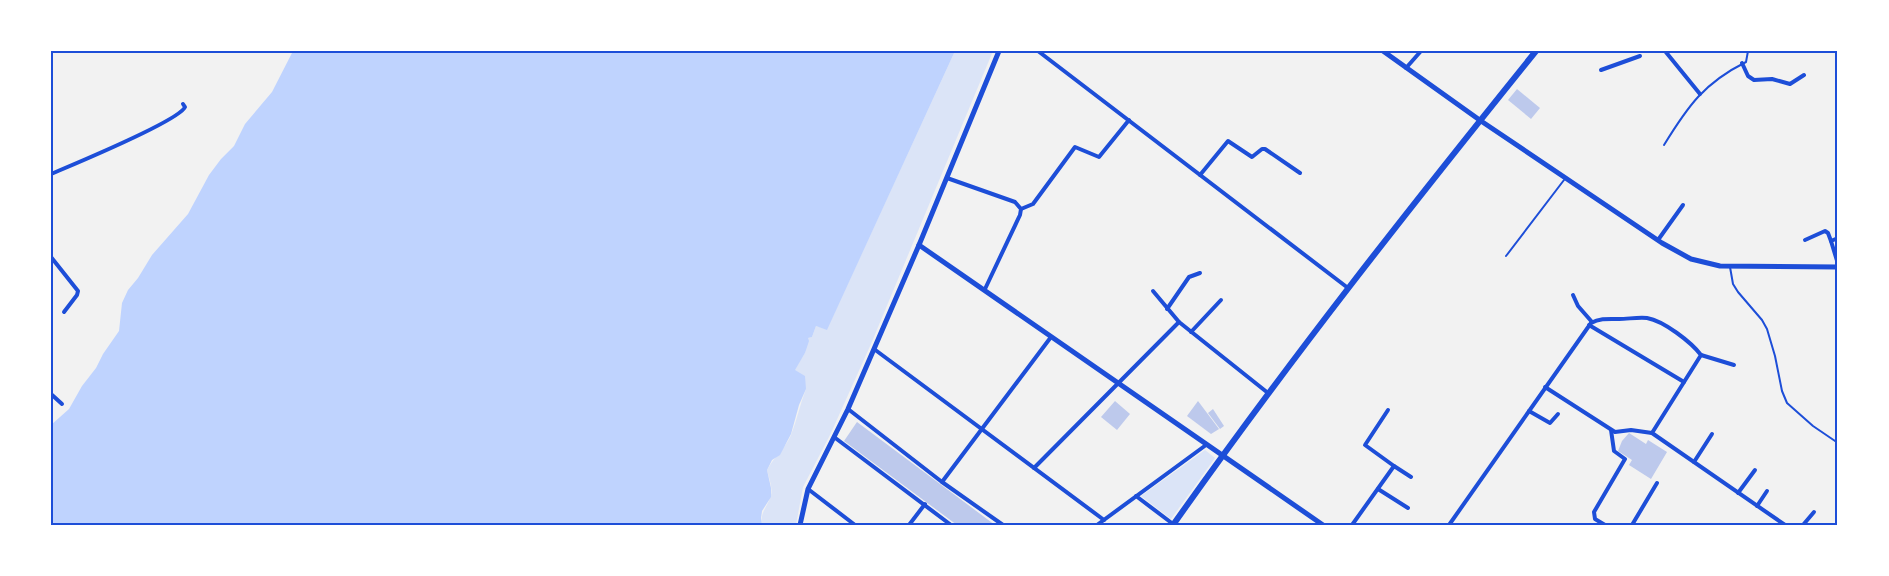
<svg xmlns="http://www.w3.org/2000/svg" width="1889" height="576" viewBox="0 0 1889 576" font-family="'Open Sans',sans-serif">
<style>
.green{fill:#dbe4f7}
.water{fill:#bfd3fe}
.building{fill:#bdc9ec}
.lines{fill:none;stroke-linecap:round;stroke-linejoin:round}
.service{stroke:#1d4ed8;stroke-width:2}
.minor{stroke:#1d4ed8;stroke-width:4}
.tertiary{stroke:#1d4ed8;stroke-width:5}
.secondary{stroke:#1d4ed8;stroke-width:6}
.neatline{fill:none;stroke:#1d4ed8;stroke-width:2}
</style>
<rect width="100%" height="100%" fill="#f2f2f2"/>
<g class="green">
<path d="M 955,51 L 993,51 L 871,344 L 830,435 L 803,487 L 796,525 L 762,525 C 760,513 766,509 770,498 C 774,489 769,479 767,470 C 774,457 785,449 791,435 C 797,420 800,404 806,389 L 794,370 L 805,353 L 807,338 L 812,337 L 816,326 L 827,329 Z"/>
<path d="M 1205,450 L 1215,458 L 1171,519 L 1141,496 Z"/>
</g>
<path class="water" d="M 293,51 L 955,51 L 827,330 L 816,326 L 812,337 L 808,338 L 809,341 L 805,353 L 795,370 L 805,376 L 806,389 L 799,405 L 791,434 L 780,455 L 772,460 L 767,470 L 771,488 L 771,497 L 762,511 L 761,518 L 762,525 L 51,525 L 51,425 L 69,409 L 82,386 L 96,368 L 103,354 L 119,331 L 122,303 L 128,290 L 138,278 L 152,255 L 188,214 L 209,175 L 221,159 L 234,146 L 245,124 L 272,92 Z"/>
<g class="building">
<path d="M 1517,89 L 1540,108 L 1531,119 L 1508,100 Z"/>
<path d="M 1115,401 L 1130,414 L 1117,430 L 1101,417 Z"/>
<path d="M 1198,401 L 1219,429 L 1211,434 L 1187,416 Z"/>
<path d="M 1213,409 L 1224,426 L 1220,429 L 1208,413 Z"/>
<path d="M 857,422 L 995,525 L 957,525 L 844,441 Z"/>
<path d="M 1629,433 L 1646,444 L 1648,440 L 1667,452 L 1651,479 L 1629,465 L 1632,460 L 1618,451 L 1622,441 Z"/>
</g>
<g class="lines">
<g class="service">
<path d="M 1664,145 C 1688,106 1704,83 1746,62 L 1748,51"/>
<path d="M 1506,256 L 1564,180"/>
<path d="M 1730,267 L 1733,284 L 1738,292 L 1762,320 L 1767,329 L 1775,356 L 1782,391 L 1787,403 L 1813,426 L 1838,443"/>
</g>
<g class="minor">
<path d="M 1038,51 L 1348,288"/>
<path d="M 1665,51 L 1700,94"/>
<path d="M 1742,63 L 1748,76 L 1754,80 L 1772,79 L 1790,84 L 1804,75"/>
<path d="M 1406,68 L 1421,51"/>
<path d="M 1601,70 L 1640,56"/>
<path d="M 51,174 C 72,165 179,121 185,107 L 183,104"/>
<path d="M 1200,175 L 1228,141 L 1252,157 L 1262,149 L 1265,149 L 1300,173"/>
<path d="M 947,178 L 1015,202 L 1021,209 L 1020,215 L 985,289"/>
<path d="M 1021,209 L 1033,204 L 1075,147 L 1099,157 L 1129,120"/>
<path d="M 1838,238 L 1831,241 L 1838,264"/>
<path d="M 1658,240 L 1683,205"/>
<path d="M 1805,240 L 1825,231 L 1828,233 L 1831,241"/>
<path d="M 51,257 L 78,291 L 77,295 L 64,312"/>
<path d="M 1153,291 L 1179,322"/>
<path d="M 1573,295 L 1578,306 L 1592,322"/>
<path d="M 1167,309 L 1189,277 L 1200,273"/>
<path d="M 1589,325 L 1684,382"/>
<path d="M 1191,332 L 1221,300"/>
<path d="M 874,349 L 1104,520"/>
<path d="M 1701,355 L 1734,365"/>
<path d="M 1545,387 L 1615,432 L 1631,430 L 1652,433"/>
<path d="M 51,394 L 62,404"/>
<path d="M 848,409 L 942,482 L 1003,525"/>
<path d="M 1388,410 L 1365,445 L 1394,466"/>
<path d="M 1529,411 L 1550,423 L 1558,414"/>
<path d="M 834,437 L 951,525"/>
<path d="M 1694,462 L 1712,434"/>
<path d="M 1034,468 L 1179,322 L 1268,393"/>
<path d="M 942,482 L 1051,337"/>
<path d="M 808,489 L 855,525"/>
<path d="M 1378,489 L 1408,508"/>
<path d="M 1738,493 L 1755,470"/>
<path d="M 1136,496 L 1173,524"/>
<path d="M 1757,506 L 1767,491"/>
<path d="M 909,525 L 925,504"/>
<path d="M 1097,525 L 1206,445"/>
<path d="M 1352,525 L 1394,466 L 1411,477"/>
<path d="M 1449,525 L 1591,323 C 1600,318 1609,319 1619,319 C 1628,319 1638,317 1647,318 C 1664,321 1691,342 1701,355 L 1652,433 L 1785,525"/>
<path d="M 1605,525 L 1595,519 L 1594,512 L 1625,459 L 1614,451 L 1611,430"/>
<path d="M 1632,525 L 1657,483"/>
<path d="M 1803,525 L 1814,512"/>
</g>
<g class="tertiary">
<path d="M 1383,51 L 1481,121 L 1662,243 L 1691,259 L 1720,266 L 1838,267"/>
<path d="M 919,245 L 1323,525"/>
<path d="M 800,525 L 808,489 L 848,409 L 919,245 L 999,51"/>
</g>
<path class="secondary" d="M 1173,525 C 1288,362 1411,206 1536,51"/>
</g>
<rect width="1889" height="576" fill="none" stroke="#ffffff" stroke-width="105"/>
<rect x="52" y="52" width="1784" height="472" class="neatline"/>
</svg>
